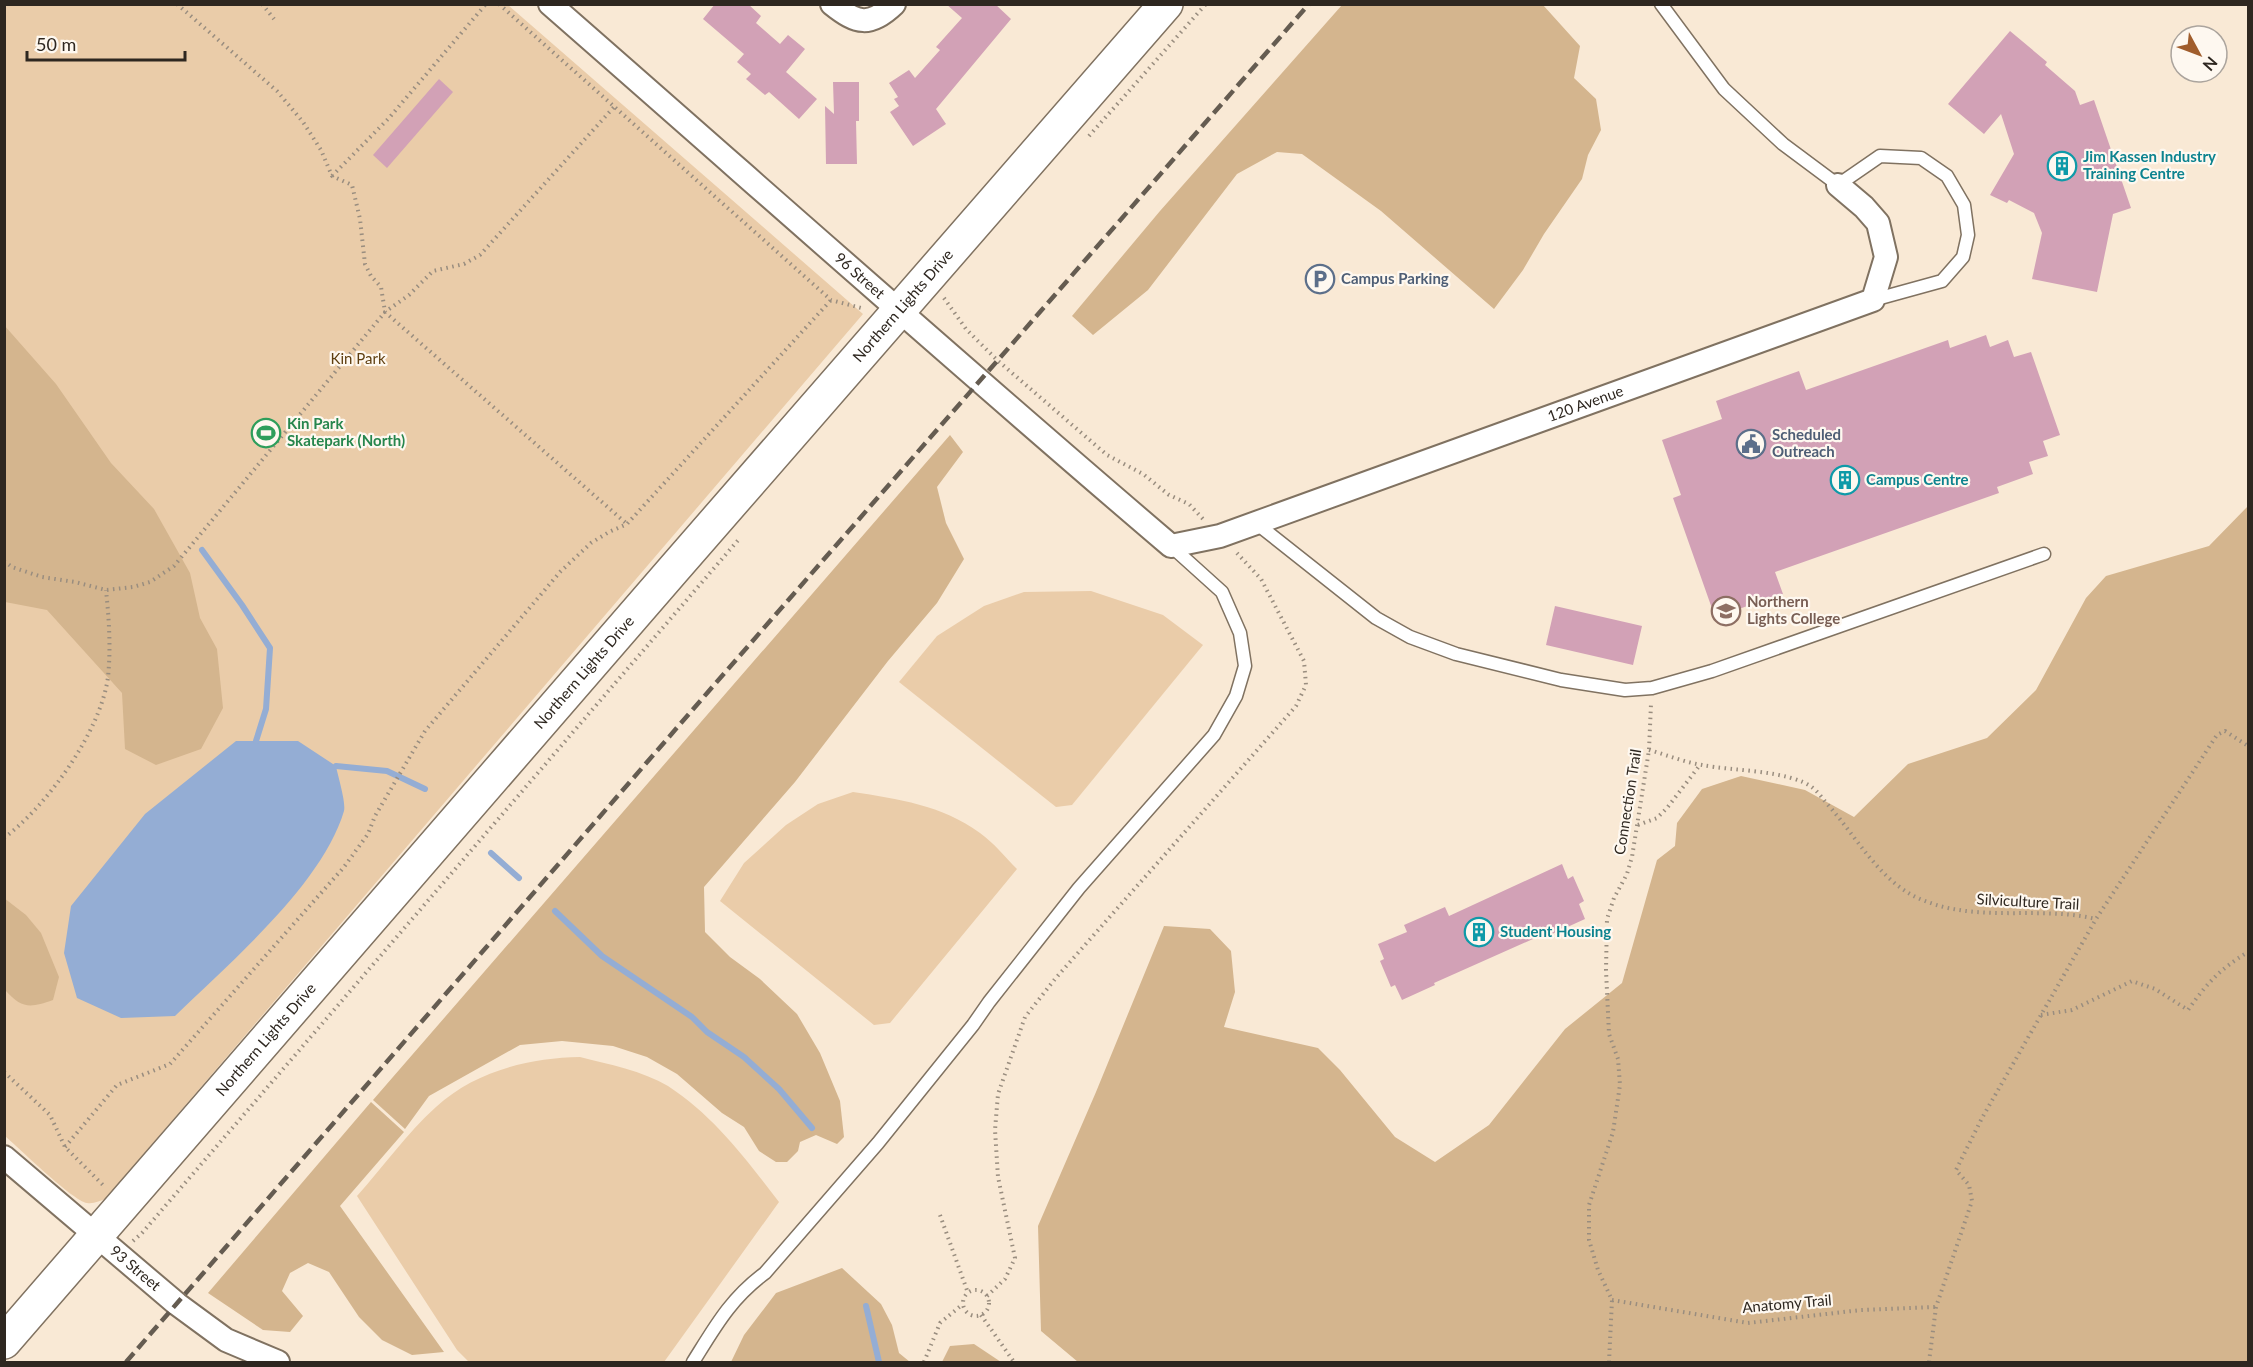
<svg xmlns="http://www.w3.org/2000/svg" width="2253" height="1367" viewBox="0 0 2253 1367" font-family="Lato,sans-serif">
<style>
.green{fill:#eacca9}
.forest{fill:#d4b58e}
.water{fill:#94add4}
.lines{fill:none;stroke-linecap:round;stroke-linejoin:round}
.stream{stroke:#94add4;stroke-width:6}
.building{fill:#d2a1b6}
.lane-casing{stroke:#807261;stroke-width:15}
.street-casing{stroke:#807261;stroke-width:26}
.secondary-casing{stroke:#807261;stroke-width:36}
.path{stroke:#998d7f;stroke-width:4;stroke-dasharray:1.5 4.5;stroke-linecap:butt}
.lane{stroke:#fff;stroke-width:12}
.street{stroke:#fff;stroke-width:22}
.secondary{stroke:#fff;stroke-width:33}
.rail{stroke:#655c51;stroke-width:4.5;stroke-dasharray:12 6;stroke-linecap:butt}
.labels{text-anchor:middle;stroke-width:4.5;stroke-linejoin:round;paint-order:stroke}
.culture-label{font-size:15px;font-weight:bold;fill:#0d838f;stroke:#fef8f0;text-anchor:start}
.street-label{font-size:15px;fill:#2e2720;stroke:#fef8f0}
.service-label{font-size:15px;font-weight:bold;fill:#4e5e75;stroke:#fef8f0;text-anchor:start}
.park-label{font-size:15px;fill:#5e3e0f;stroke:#fef8f0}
.leisure-label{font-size:15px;font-weight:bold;fill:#27864d;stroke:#fef8f0;text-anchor:start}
.education-label{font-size:15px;font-weight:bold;fill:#785e54;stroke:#fef8f0;text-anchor:start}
</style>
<rect width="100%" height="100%" fill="#f9e9d5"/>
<g class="green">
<path d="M 5,5 L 508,5 L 863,314 L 105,1199 C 99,1201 94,1204 87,1203 C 73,1201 19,1148 5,1136 Z"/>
<path d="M 1091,591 L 1163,615 L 1203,645 L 1072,805 L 1056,807 L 899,682 L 937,636 L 984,606 L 1024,592 Z"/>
<path d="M 853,792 C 898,799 942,805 980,833 C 994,843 1005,857 1017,869 L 890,1023 L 874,1025 L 720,901 L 744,863 L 786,825 L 818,804 Z"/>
<path d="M 580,1057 C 608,1064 643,1071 668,1086 C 714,1116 746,1159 779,1202 L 664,1362 L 469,1362 L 457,1350 L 357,1196 C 383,1167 407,1133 436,1107 C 475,1071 529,1058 580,1057 Z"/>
</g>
<g class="forest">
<path d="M 1342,5 L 1543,5 L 1580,46 L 1574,78 L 1596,99 L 1601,130 L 1588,155 L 1582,179 L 1544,234 L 1523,270 L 1494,309 L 1381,211 L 1302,154 L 1277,152 L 1237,174 L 1148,290 L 1093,335 L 1072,316 L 1160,211 Z"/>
<path d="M 4,325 L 56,384 L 111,463 L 154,509 L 190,573 L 200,618 L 217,649 L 223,708 L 201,749 L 156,765 L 125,749 L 122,693 L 47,610 L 5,602 Z"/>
<path d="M 950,435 L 963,452 L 937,487 L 946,523 L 964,559 L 937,603 L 888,661 L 795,782 L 704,887 L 705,932 L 730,957 L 760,979 L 797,1014 L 820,1053 L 840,1101 L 844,1137 L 837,1144 L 816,1135 L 800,1142 L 798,1151 L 787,1162 L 776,1162 L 759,1151 L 744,1127 L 722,1113 L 677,1074 L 647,1057 L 613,1046 L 562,1041 L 520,1045 L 429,1096 L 405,1129 L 373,1100 Z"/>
<path d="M 2248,506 L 2248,1362 L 1078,1362 L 1041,1331 L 1038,1226 L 1096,1092 L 1164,926 L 1210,929 L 1231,951 L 1235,992 L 1224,1027 L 1318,1048 L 1340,1070 L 1395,1137 L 1435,1162 L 1489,1125 L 1565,1029 L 1622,983 L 1657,860 L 1675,846 L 1677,823 L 1702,789 L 1741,776 L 1805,790 L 1854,817 L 1908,764 L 1987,738 L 2036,690 L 2086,598 L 2106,576 L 2209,546 Z"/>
<path d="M 4,898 L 26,915 L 41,933 L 59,977 L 53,1000 C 30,1008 22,1009 5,990 Z"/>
<path d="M 371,1102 L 404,1132 L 340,1206 L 444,1352 L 412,1355 L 382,1340 L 359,1317 L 329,1272 L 308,1263 L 290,1273 L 282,1291 L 303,1316 L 290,1332 L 263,1330 L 208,1293 Z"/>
<path d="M 842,1268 L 881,1304 L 892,1325 L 899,1353 L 910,1362 L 731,1362 L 744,1335 L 776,1293 Z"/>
<path d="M 974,1344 L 1001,1362 L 942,1362 L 950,1346 Z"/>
</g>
<path class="water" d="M 236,741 L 298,741 L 336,766 C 338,777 346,802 344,811 C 322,885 229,963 175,1016 L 121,1018 L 77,998 L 64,953 L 71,906 L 145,814 Z"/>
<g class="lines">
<g class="stream">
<path d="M 202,550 L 242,605 L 270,648 L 266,709 L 256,741"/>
<path d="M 336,766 L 387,771 L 425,789"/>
<path d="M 491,853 L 519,878"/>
<path d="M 555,911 L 602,956 L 692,1017 L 707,1032 L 744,1057 L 779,1089 L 812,1128"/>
<path d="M 866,1306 L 879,1362"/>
</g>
</g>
<g class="building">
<path d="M 715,4 L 748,4 L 761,16 L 756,23 L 780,44 L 788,35 L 805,49 L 786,72 L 817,99 L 799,119 L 769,92 L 765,95 L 746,79 L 751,74 L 737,62 L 744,54 L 703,19 Z"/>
<path d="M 946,4 L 995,4 L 1011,19 L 936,109 L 946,124 L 913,146 L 890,112 L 899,106 L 894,99 L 898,97 L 889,83 L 909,70 L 915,78 L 940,50 L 936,47 L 962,18 Z"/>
<path d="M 2010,31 L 2047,62 L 2045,65 L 2075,91 L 2080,105 L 2094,100 L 2131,208 L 2113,214 L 2097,292 L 2032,279 L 2042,233 L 2034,213 L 2009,200 L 2007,203 L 1990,195 L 2014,154 L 2001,114 L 1984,134 L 1948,104 Z"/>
<path d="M 439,79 L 453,92 L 387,168 L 373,155 Z"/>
<path d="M 833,82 L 859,82 L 859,121 L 856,121 L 857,164 L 826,164 L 825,106 L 834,114 Z"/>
<path d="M 1986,335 L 1990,347 L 2008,340 L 2014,357 L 2031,352 L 2060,435 L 2043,441 L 2048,456 L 2029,462 L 2033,474 L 1997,487 L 1999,493 L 1775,572 L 1783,594 L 1715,617 L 1673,498 L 1681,495 L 1662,440 L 1722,419 L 1716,401 L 1799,371 L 1806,390 L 1948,340 L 1950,348 Z"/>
<path d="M 1555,606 L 1642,626 L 1633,665 L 1546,645 Z"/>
<path d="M 1562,864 L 1568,879 L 1573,876 L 1584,901 L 1579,904 L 1585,919 L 1552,934 L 1551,931 L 1434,983 L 1435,985 L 1402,1000 L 1395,985 L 1391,987 L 1380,961 L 1384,959 L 1378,944 L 1407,932 L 1404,925 L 1445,907 L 1449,916 Z"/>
</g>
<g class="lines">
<g class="lane-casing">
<g id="lane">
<path d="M 1661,4 L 1724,89 L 1783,144 L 1838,185 L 1880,156 L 1921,158 L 1947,176 L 1964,205 L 1968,235 L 1963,257 L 1942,281 L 1873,300"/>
<path d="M 1256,523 L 1376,618 L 1410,637 L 1456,654 L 1561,680 L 1625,690 L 1652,688 L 1712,671 L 2044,554"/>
<path d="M 693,1362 C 715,1327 730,1299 765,1273 L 878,1143 L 973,1025 L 989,1002 L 1079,888 L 1214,735 L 1236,696 L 1245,666 L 1240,633 L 1222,592 L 1171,546"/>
</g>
</g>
<g class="street-casing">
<g id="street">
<path id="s1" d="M 550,4 C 757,185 962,368 1171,546 L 1220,536 L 1873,300 L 1886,257 L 1878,223 L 1864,207 L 1838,185"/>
<path d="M 832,4 C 857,24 870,27 894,4"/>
<path id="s2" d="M 4,1157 L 177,1304 L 226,1340 L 278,1362"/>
</g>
</g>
<g class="secondary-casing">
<g id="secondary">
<path id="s3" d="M 4,1342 L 673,570 L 1166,4"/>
</g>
</g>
<g class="path">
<path d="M 177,4 L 277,91 L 303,122 L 321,150 L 332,176 L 352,185 L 360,219 L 365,264 L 371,276 L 381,287 L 385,312 L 627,524"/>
<path d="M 262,4 L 274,19"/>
<path d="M 499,4 L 831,300 L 865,309"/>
<path d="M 1089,136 L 1206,4"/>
<path d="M 332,176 L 389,118 L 486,4"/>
<path d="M 944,298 L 966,329 L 997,360 L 1107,455 L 1143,474 L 1169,495 L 1189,504 L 1203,519"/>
<path d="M 4,561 L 12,567 L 42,577 L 75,582 L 106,590 L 133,587 L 150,582 L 174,566 L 385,312 L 409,295 L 433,271 L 464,264 L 480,255 L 614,107"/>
<path d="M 1649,750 C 1667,755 1684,762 1702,765 C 1732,771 1790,770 1813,788 C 1819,793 1823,799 1828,805 C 1857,837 1879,881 1920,899 C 1978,924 2037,905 2096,919"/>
<path d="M 1638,825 L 1657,818 L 1667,808 L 1700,765"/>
<path d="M 4,838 C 47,806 101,731 108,677 C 111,648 109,619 106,590"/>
<path d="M 2041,1015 L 2072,1010 L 2132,981 L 2155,989 L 2188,1010 C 2207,983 2220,969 2248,952"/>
<path d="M 4,1072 L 50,1115 L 65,1147 L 103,1185 L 104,1188"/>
<path d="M 65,1147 L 117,1085 L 170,1064 L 344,867 L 368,834 L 375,816 L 425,731 L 560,572 L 591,543 L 609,532 L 627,524 L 831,300"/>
<path d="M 940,1215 L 968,1293"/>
<path d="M 133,1241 L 142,1233 L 740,538"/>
<circle cx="976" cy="1303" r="13"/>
<path d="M 987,1296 L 1005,1279 L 1015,1258 L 998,1177 L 995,1130 L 998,1094 L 1025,1017 L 1055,979 L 1296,706 L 1306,685 L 1304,661 L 1261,579 L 1236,552"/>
<path d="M 1612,1300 L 1748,1323 L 1861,1310 L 1936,1307"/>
<path d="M 981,1315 L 1014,1362"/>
<path d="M 924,1362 L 940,1323 L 963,1304"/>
<path d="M 1609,1362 L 1612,1300 L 1598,1270 L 1589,1240 L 1589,1205 L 1613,1132 L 1620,1085 L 1618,1059 L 1609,1034 L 1606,970 L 1607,919 L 1614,898 L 1627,874 L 1632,857 L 1649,750 L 1651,704"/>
<path d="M 1929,1362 L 1936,1307 L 1972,1201 L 1969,1185 L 1956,1170 L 1982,1118 L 2096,919 L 2217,735 L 2225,731 L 2248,746"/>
</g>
<use href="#lane" class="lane"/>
<use href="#street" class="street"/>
<use href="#secondary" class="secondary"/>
<path class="rail" d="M 126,1362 L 708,692 L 1309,4"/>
</g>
<defs>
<g id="building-ring" transform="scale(1.5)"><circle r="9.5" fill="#fef8f0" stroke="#0f9aa8" stroke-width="1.5"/><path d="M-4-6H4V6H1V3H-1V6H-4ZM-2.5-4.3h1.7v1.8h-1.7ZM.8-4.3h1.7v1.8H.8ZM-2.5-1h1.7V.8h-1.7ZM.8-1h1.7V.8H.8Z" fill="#0f9aa8"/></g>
<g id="parking-ring" transform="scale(1.5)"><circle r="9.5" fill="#fef8f0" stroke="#5c6f8a" stroke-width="1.5"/><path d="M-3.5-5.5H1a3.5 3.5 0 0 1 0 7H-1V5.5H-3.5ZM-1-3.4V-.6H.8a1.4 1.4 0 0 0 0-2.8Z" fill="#5c6f8a"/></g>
<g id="stadium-ring" transform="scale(1.5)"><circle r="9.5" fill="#fef8f0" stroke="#2e9e5b" stroke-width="1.5"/><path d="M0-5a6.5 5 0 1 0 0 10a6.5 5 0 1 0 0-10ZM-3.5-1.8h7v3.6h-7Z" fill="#2e9e5b"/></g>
<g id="civic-ring" transform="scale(1.5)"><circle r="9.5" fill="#fef8f0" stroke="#5c6f8a" stroke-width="1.5"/><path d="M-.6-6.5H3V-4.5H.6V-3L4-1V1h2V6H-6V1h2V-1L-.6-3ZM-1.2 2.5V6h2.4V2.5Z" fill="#5c6f8a"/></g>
<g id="university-ring" transform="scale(1.5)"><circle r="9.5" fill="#fef8f0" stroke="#8d6e63" stroke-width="1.5"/><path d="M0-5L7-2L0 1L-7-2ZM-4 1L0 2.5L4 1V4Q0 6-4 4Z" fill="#8d6e63"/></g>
</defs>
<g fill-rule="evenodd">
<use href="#building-ring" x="2062" y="166"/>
<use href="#parking-ring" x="1320" y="279"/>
<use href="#stadium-ring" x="266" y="433"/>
<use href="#civic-ring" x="1751" y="444"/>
<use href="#building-ring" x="1845" y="480"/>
<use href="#university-ring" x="1726" y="611"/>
<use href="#building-ring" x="1479" y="932"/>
</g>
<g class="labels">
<g class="culture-label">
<text x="2083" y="162">Jim Kassen Industry<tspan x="2083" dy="17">Training Centre</tspan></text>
<text x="1866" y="485">Campus Centre</text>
<text x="1500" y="937">Student Housing</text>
</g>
<g class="street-label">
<text dy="5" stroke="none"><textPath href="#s1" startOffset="412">96 Street</textPath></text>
<text dy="5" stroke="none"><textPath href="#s3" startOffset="1372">Northern Lights Drive</textPath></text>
<text dy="5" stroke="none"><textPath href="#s1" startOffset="1263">120 Avenue</textPath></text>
<text dy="5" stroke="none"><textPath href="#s3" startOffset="886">Northern Lights Drive</textPath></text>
<text transform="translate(1628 802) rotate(-81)" y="5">Connection Trail</text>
<text transform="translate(2028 902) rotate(3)" y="5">Silviculture Trail</text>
<text dy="5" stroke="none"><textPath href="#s3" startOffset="400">Northern Lights Drive</textPath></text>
<text dy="5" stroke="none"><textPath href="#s2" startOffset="172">93 Street</textPath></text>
<text transform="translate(1787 1304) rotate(-5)" y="5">Anatomy Trail</text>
</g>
<g class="service-label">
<text x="1341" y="284">Campus Parking</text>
<text x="1772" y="440">Scheduled<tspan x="1772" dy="17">Outreach</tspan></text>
</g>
<g class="park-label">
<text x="358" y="364">Kin Park</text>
</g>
<g class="leisure-label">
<text x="287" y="429">Kin Park<tspan x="287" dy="17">Skatepark (North)</tspan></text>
</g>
<g class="education-label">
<text x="1747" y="607">Northern<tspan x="1747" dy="17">Lights College</tspan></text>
</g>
</g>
<rect width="2253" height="1367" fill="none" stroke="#2e2720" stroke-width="12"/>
<g transform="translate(2199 54) rotate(131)"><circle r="28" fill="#fef8f0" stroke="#aba49d" stroke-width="1.5"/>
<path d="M0-4.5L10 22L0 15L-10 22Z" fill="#a05d2c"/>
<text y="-9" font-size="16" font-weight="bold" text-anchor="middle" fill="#2e2720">N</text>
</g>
<path d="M27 51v9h158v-9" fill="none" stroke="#2e2720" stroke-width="3"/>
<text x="36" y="51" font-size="18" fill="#2e2720" stroke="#fef8f0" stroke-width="4.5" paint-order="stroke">50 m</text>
</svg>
